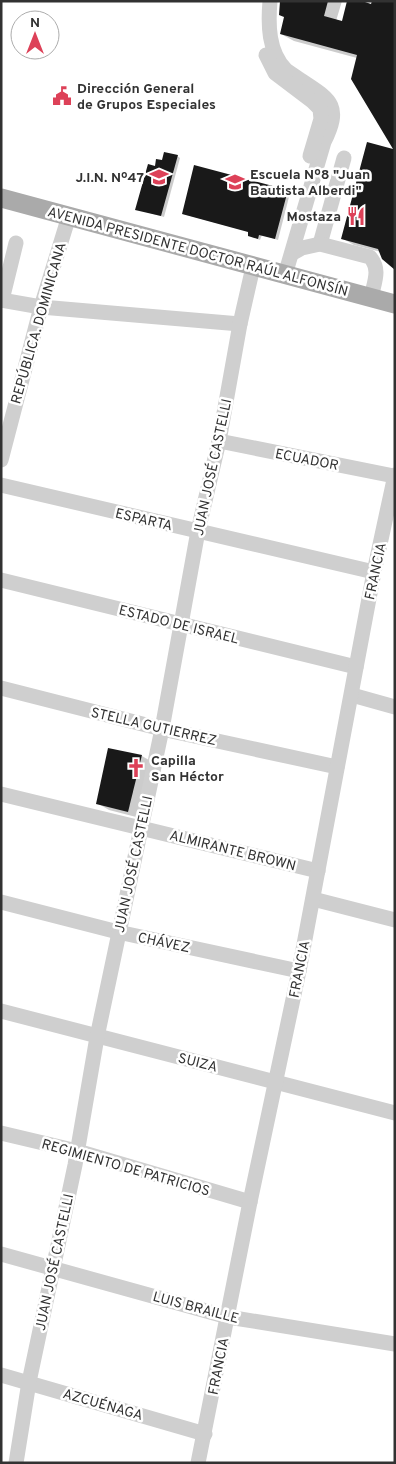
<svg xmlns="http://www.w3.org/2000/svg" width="396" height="1464" viewBox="0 0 396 1464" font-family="Overpass,sans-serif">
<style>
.shadow{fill:#0003}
.building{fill:#191919}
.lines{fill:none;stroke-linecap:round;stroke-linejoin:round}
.minor{stroke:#cfcfcf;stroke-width:15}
.major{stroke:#aaa;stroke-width:19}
.labels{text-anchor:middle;stroke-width:5;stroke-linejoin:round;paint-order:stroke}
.poi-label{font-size:14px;font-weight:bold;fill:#323232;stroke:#fff;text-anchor:start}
.street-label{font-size:14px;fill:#323232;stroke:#fff}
</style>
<rect width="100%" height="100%" fill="#fff"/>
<g class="shadow">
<path d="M 281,1 L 342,1 L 336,21 L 343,22 L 357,1 L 357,58 L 294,41 L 281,34 L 285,18 Z"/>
<path d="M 395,150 L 381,252 L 354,245 L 342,238 Z"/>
<path d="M 177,156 L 180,158 L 164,217 L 139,210 L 156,167 L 162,161 Z"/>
<path d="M 195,166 L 290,193 L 278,240 L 262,235 L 260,240 L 252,237 L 250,232 L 183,214 Z"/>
<path d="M 142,756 L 154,763 L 140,818 L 109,810 L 97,803 Z"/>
</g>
<g class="building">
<path d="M 280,1 L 328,1 L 324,16 L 342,21 L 347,1 L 362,1 L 371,4 L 372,1 L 395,1 L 395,270 L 382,259 L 378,249 L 341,239 L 367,142 L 393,149 L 351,79 L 357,55 L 280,34 L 284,17 L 279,15 Z"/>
<path d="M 164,152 L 178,155 L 161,216 L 135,210 L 148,164 L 155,166 L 156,159 L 162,160 Z"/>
<path d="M 194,165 L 288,190 L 275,239 L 259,235 L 258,239 L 248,236 L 248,232 L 182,214 Z"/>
<path d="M 108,748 L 142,755 L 128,812 L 96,804 Z"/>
</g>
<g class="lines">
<g class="minor">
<path d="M 270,1 C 268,24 268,52 286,70 C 290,73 295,76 299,79 C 329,99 343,104 324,142 L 285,275"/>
<path d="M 266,55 L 275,73 L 312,101 L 320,109 L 321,119 L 310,156"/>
<path d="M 320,244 L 344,158"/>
<path d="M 293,253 L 302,248 L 320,244 L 370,257 C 381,270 374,282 371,298"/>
<path d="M 1,300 L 41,307 L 240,324"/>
<path d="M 2,300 L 16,243"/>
<path d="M 219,441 L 394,476"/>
<path d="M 1,460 L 41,307 L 69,216"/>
<path d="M 1,485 L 374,572"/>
<path d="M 1,580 L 356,667"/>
<path d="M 1,688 L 162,729 L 337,767"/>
<path d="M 352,695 L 395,707"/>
<path d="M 1,794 L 318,871"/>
<path d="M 313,899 L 395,920"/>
<path d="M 1,902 L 118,932 L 299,971"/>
<path d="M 1,1011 L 395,1113"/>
<path d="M 1,1133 L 77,1151 L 250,1202"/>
<path d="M 1,1254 L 228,1317 L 395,1344"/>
<path d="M 1,1375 L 205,1434"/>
<path d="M 16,1463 L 29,1382 L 75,1165 L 97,1037 L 162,729 L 198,531 L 219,441 L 240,324 L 253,267"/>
<path d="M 198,1463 L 250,1202 L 299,971 L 374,572 L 395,475"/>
</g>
<path class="major" d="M 1,198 L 395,304"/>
</g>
<defs>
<g id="civic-bare" transform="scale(1.5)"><path d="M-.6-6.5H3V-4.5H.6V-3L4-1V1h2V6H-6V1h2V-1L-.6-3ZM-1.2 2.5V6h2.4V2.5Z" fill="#dd4158" stroke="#fff" stroke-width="2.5" paint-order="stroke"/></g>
<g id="school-bare" transform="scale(1.5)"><path d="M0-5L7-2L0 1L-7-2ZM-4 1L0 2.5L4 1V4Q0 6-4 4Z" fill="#dd4158" stroke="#fff" stroke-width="2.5" paint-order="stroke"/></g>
<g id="restaurant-bare" transform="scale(1.5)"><path d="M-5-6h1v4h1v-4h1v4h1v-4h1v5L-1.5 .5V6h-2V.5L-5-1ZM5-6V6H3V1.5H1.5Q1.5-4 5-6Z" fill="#dd4158" stroke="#fff" stroke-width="2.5" paint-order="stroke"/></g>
<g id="church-bare" transform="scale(1.5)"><path d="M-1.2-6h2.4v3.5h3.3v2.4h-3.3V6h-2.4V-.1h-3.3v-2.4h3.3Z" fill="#dd4158" stroke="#fff" stroke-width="2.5" paint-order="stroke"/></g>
</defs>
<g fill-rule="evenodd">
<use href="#civic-bare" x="62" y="96"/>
<use href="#school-bare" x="159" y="177"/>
<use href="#school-bare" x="235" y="182"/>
<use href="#restaurant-bare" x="356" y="216"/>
<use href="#church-bare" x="136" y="768"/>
</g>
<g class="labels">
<g class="poi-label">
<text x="77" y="93">Dirección General<tspan x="77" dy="16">de Grupos Especiales</tspan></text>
<text x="250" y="179">Escuela Nº8 "Juan<tspan x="250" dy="16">Bautista Alberdi"</tspan></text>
<text x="144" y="182" text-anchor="end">J.I.N. Nº47</text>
<text x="341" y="221" text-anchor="end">Mostaza</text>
<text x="151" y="765">Capilla<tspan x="151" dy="16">San Héctor</tspan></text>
</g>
<g class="street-label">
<text transform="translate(198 251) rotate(15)" y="5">AVENIDA PRESIDENTE DOCTOR RAÚL ALFONSÍN</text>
<text transform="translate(38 323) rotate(-74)" y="5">REPÚBLICA. DOMINICANA</text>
<text transform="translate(307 459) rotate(11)" y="5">ECUADOR</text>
<text transform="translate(212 467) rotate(-78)" y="5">JUAN JOSÉ CASTELLI</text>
<text transform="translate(144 519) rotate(13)" y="5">ESPARTA</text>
<text transform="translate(375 571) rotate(-78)" y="5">FRANCIA</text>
<text transform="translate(179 624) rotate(14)" y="5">ESTADO DE ISRAEL</text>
<text transform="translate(154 726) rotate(13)" y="5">STELLA GUTIERREZ</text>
<text transform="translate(233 850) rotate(14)" y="5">ALMIRANTE BROWN</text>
<text transform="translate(133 864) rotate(-78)" y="5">JUAN JOSÉ CASTELLI</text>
<text transform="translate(164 942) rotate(12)" y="5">CHÁVEZ</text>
<text transform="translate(299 969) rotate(-79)" y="5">FRANCIA</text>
<text transform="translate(198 1062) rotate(14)" y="5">SUIZA</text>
<text transform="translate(126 1167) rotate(16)" y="5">REGIMIENTO DE PATRICIOS</text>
<text transform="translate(54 1262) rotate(-78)" y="5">JUAN JOSÉ CASTELLI</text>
<text transform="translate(196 1307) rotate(15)" y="5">LUIS BRAILLE</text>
<text transform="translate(218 1366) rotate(-79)" y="5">FRANCIA</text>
<text transform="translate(103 1404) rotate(16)" y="5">AZCUÉNAGA</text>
</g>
</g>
<rect width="396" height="1464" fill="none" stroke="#323232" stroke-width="5"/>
<g transform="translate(35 35)"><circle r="24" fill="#ffffff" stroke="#adadad"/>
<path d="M0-4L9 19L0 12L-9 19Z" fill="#dd4158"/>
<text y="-8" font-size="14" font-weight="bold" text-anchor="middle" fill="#323232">N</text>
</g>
</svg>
